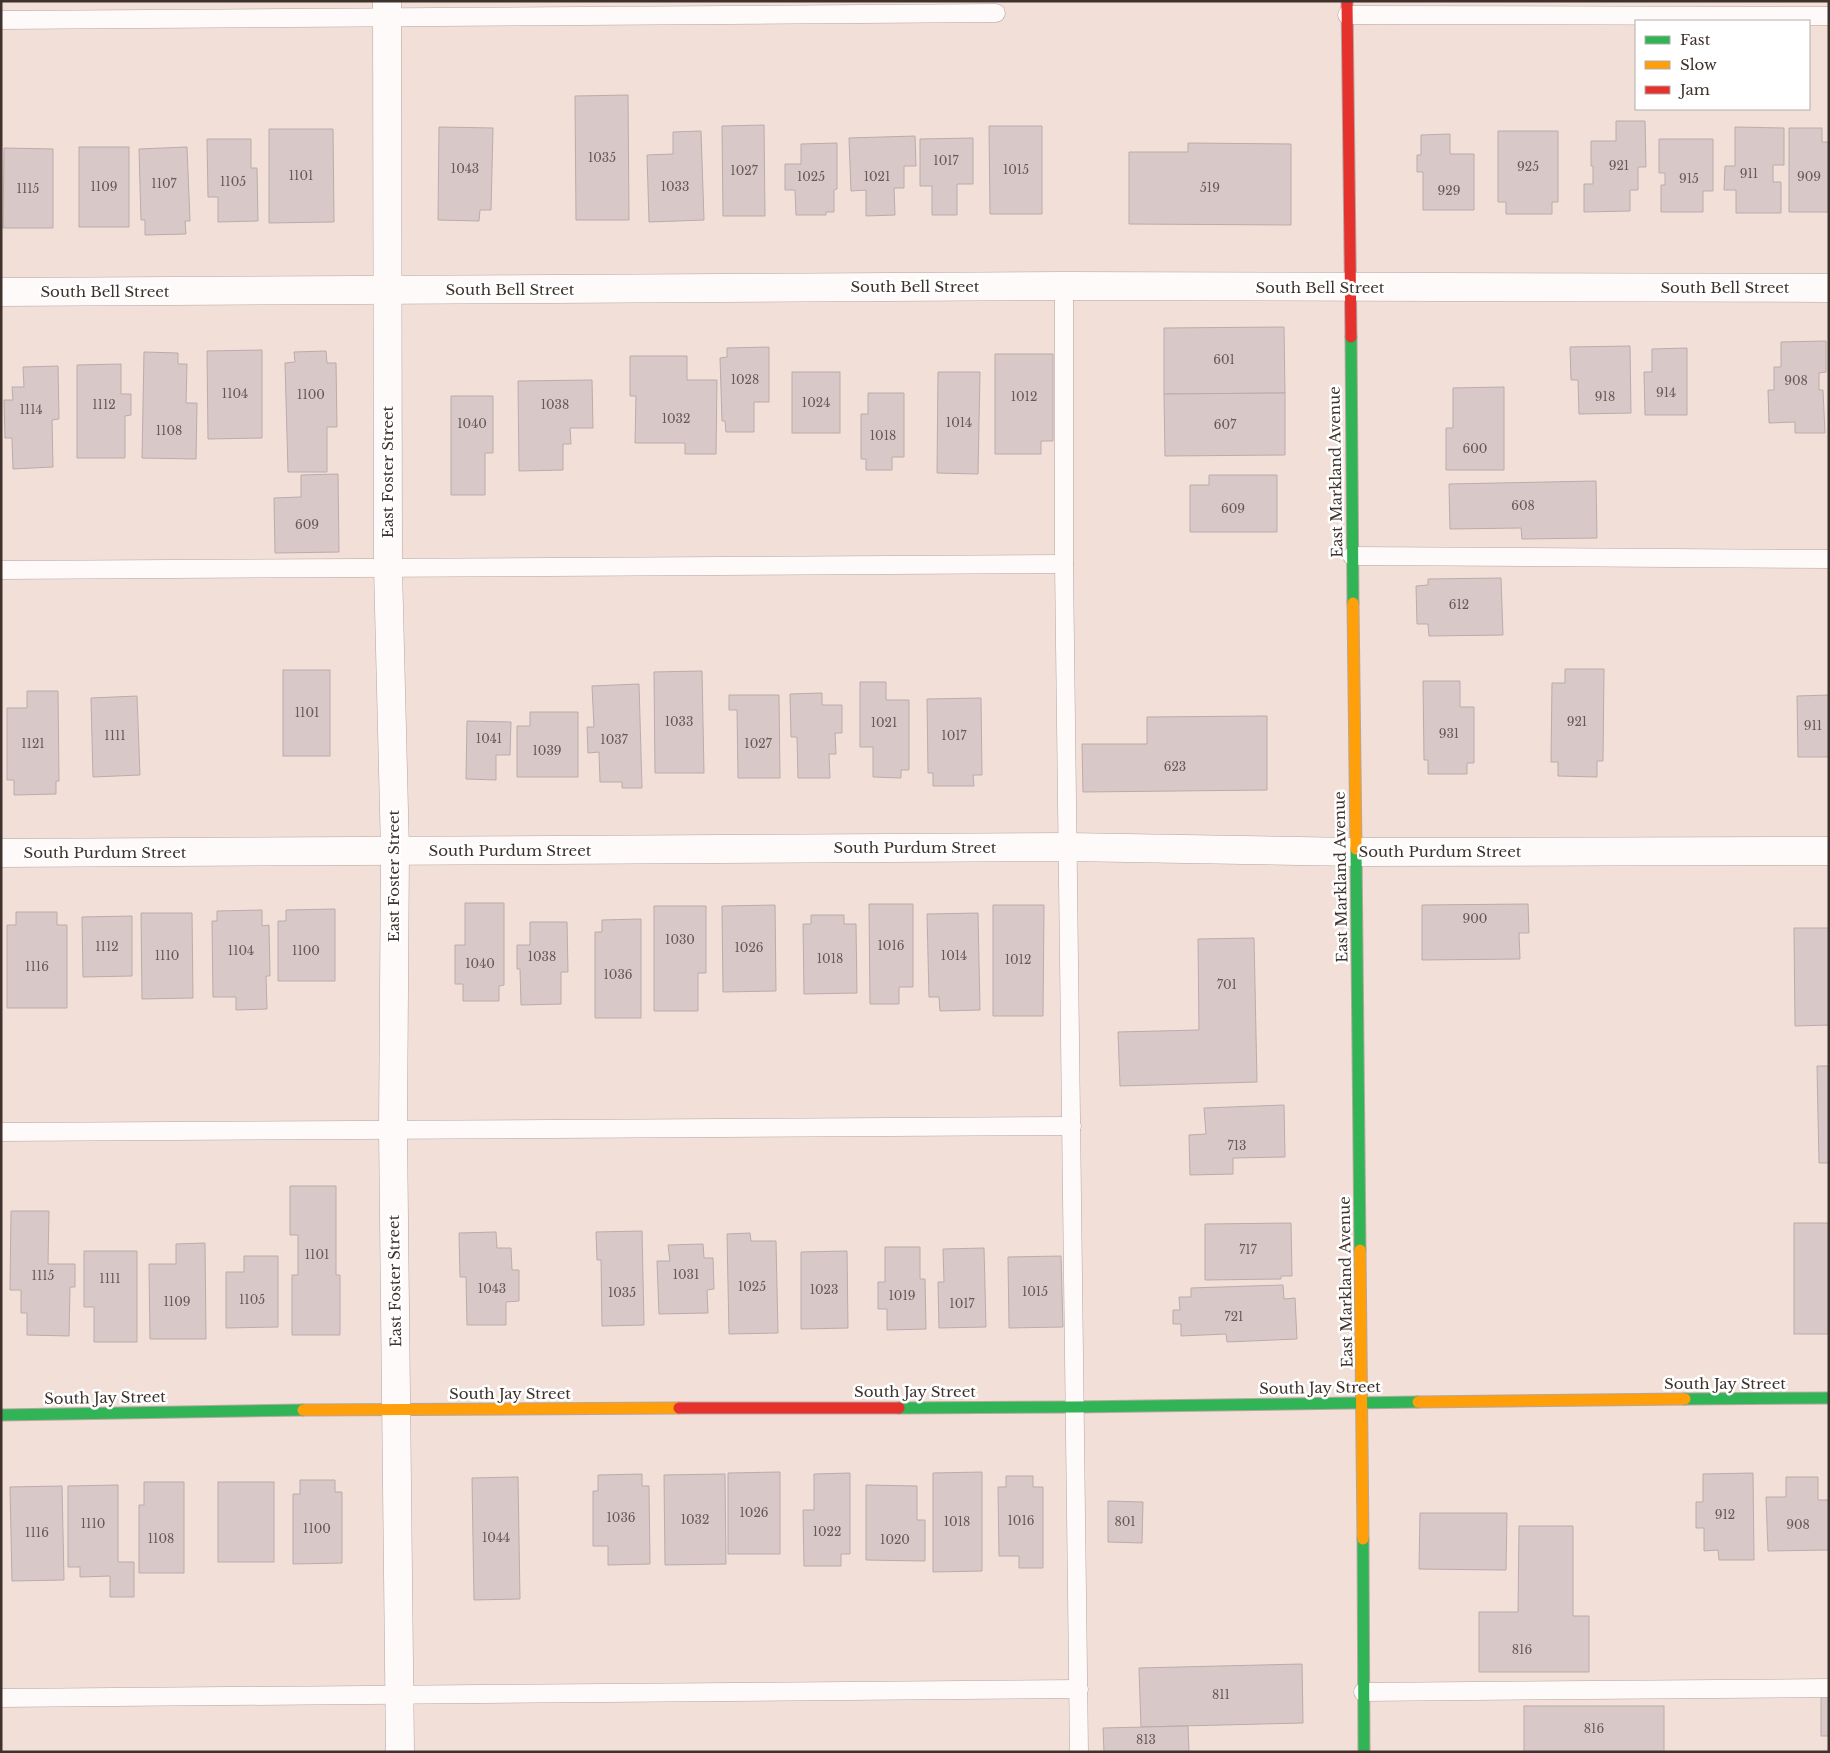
<svg xmlns="http://www.w3.org/2000/svg" width="1830" height="1753" viewBox="0 0 1830 1753" font-family="'Libre Baskerville',serif">
<style>
.building{fill:#d8c9c8;stroke:#baacab}
.lines{fill:none;stroke-linecap:round;stroke-linejoin:round}
.lane-casing{stroke:#b5a6a0;stroke-width:19}
.street-casing{stroke:#b5a6a0;stroke-width:29}
.fast-casing{stroke:#b5a6a0;stroke-width:13}
.slow-casing{stroke:#b5a6a0;stroke-width:13}
.jam-casing{stroke:#b5a6a0;stroke-width:13}
.lane{stroke:#fdfaf9;stroke-width:18}
.street{stroke:#fdfaf9;stroke-width:28}
.fast{stroke:#30b455;stroke-width:11}
.slow{stroke:#ff9f0a;stroke-width:11}
.jam{stroke:#e5322d;stroke-width:11}
.labels{text-anchor:middle;stroke-width:5;stroke-linejoin:round;paint-order:stroke}
.number-label{font-size:12px;fill:#675954}
.street-label{font-size:15px;fill:#3f322c;stroke:#fff}
</style>
<rect width="100%" height="100%" fill="#f2dfd7"/>
<g class="building">
<path d="M 628,95 L 629,220 L 576,220 L 575,96 Z"/>
<path d="M 1616,121 L 1645,121 L 1646,167 L 1638,167 L 1638,190 L 1630,190 L 1630,211 L 1584,212 L 1584,184 L 1593,184 L 1593,166 L 1591,166 L 1591,141 L 1616,141 Z"/>
<path d="M 764,125 L 765,216 L 723,216 L 722,126 Z"/>
<path d="M 989,126 L 1042,126 L 1042,214 L 990,214 Z"/>
<path d="M 439,127 L 493,128 L 491,210 L 480,210 L 479,221 L 438,220 Z"/>
<path d="M 1735,127 L 1784,128 L 1784,165 L 1773,165 L 1773,182 L 1781,182 L 1781,213 L 1736,213 L 1736,190 L 1724,190 L 1725,166 L 1735,166 Z"/>
<path d="M 1789,128 L 1822,128 L 1822,142 L 1829,142 L 1829,212 L 1789,212 Z"/>
<path d="M 269,129 L 333,129 L 334,222 L 269,223 Z"/>
<path d="M 701,131 L 704,220 L 649,222 L 647,155 L 673,154 L 673,132 Z"/>
<path d="M 1498,131 L 1558,131 L 1558,202 L 1552,202 L 1552,214 L 1506,214 L 1506,202 L 1498,202 Z"/>
<path d="M 1450,134 L 1450,154 L 1474,154 L 1474,210 L 1423,210 L 1423,172 L 1417,172 L 1417,155 L 1421,155 L 1421,135 Z"/>
<path d="M 915,136 L 916,166 L 904,166 L 904,188 L 894,188 L 895,215 L 866,216 L 866,190 L 851,191 L 849,138 Z"/>
<path d="M 973,138 L 973,184 L 957,184 L 957,215 L 932,215 L 932,186 L 920,186 L 920,139 Z"/>
<path d="M 207,139 L 251,139 L 251,168 L 257,168 L 258,221 L 218,222 L 218,197 L 208,197 Z"/>
<path d="M 1659,139 L 1713,139 L 1713,191 L 1703,191 L 1703,212 L 1661,212 L 1661,185 L 1665,185 L 1665,173 L 1659,173 Z"/>
<path d="M 837,143 L 837,189 L 834,190 L 834,212 L 826,212 L 826,215 L 796,215 L 795,190 L 785,190 L 785,164 L 801,164 L 801,144 Z"/>
<path d="M 1188,143 L 1291,144 L 1291,225 L 1129,224 L 1129,152 L 1188,152 Z"/>
<rect x="79" y="147" width="50" height="80"/>
<path d="M 187,147 L 190,221 L 185,221 L 186,234 L 145,235 L 145,220 L 141,220 L 139,149 Z"/>
<path d="M 4,148 L 53,149 L 53,228 L 3,228 Z"/>
<path d="M 1284,327 L 1285,393 L 1164,394 L 1164,328 Z"/>
<path d="M 1826,341 L 1826,372 L 1819,373 L 1819,390 L 1823,390 L 1825,433 L 1795,433 L 1795,422 L 1769,423 L 1768,390 L 1774,390 L 1774,367 L 1781,367 L 1781,342 Z"/>
<path d="M 1630,346 L 1631,413 L 1579,414 L 1578,380 L 1571,380 L 1570,347 Z"/>
<path d="M 769,347 L 769,402 L 754,402 L 754,432 L 726,432 L 725,421 L 722,421 L 720,358 L 727,357 L 727,348 Z"/>
<path d="M 1687,348 L 1687,415 L 1645,415 L 1644,372 L 1652,372 L 1652,349 Z"/>
<path d="M 262,350 L 262,438 L 208,439 L 207,351 Z"/>
<path d="M 326,351 L 327,363 L 336,363 L 337,427 L 327,427 L 327,472 L 288,472 L 285,363 L 295,362 L 294,352 Z"/>
<path d="M 144,352 L 178,353 L 178,364 L 187,364 L 186,403 L 197,403 L 196,459 L 142,458 Z"/>
<path d="M 995,354 L 1053,354 L 1053,441 L 1041,441 L 1041,454 L 995,454 Z"/>
<path d="M 630,356 L 687,356 L 687,380 L 717,380 L 716,454 L 685,454 L 685,443 L 635,443 L 636,396 L 630,396 Z"/>
<path d="M 121,364 L 121,394 L 131,394 L 131,415 L 125,416 L 125,458 L 77,458 L 77,365 Z"/>
<path d="M 58,366 L 59,419 L 52,420 L 53,467 L 13,469 L 12,438 L 5,438 L 4,400 L 13,400 L 12,387 L 24,387 L 23,367 Z"/>
<rect x="792" y="372" width="48" height="61"/>
<path d="M 938,372 L 980,372 L 978,474 L 937,473 Z"/>
<path d="M 592,380 L 593,428 L 570,428 L 571,444 L 563,444 L 563,470 L 519,471 L 518,381 Z"/>
<path d="M 1504,387 L 1504,470 L 1446,470 L 1446,428 L 1453,428 L 1453,388 Z"/>
<path d="M 868,393 L 904,393 L 904,457 L 892,457 L 892,470 L 866,470 L 866,459 L 861,459 L 861,414 L 868,414 Z"/>
<path d="M 1285,393 L 1285,455 L 1165,456 L 1164,394 Z"/>
<path d="M 451,396 L 493,396 L 493,453 L 485,453 L 485,495 L 451,495 Z"/>
<path d="M 338,474 L 339,552 L 275,553 L 274,498 L 301,497 L 301,475 Z"/>
<path d="M 1209,475 L 1277,475 L 1277,532 L 1190,532 L 1190,485 L 1209,485 Z"/>
<path d="M 1596,481 L 1597,538 L 1522,539 L 1521,528 L 1450,529 L 1449,484 Z"/>
<path d="M 1501,578 L 1503,635 L 1429,636 L 1428,624 L 1417,624 L 1416,586 L 1428,585 L 1428,579 Z"/>
<path d="M 1565,669 L 1604,669 L 1603,761 L 1597,761 L 1597,777 L 1558,776 L 1558,762 L 1551,762 L 1552,683 L 1565,683 Z"/>
<rect x="283" y="670" width="47" height="86"/>
<path d="M 702,671 L 704,773 L 655,773 L 654,672 Z"/>
<path d="M 1423,681 L 1460,681 L 1460,707 L 1474,707 L 1474,763 L 1467,763 L 1467,774 L 1428,774 L 1428,760 L 1424,760 Z"/>
<path d="M 860,682 L 886,682 L 886,700 L 909,700 L 909,770 L 901,770 L 901,778 L 873,777 L 873,747 L 860,747 Z"/>
<path d="M 639,684 L 642,788 L 622,788 L 622,782 L 600,782 L 599,752 L 588,753 L 587,727 L 594,727 L 592,686 Z"/>
<path d="M 27,691 L 58,691 L 59,781 L 56,781 L 56,794 L 14,795 L 14,780 L 7,780 L 7,708 L 27,708 Z"/>
<path d="M 822,693 L 822,705 L 842,705 L 842,733 L 835,733 L 836,754 L 829,754 L 830,778 L 798,778 L 797,737 L 791,737 L 790,694 Z"/>
<path d="M 729,695 L 779,695 L 780,778 L 738,778 L 737,710 L 729,710 Z"/>
<path d="M 1829,695 L 1829,757 L 1798,757 L 1797,696 Z"/>
<path d="M 137,696 L 140,775 L 93,777 L 91,698 Z"/>
<path d="M 981,698 L 982,775 L 973,775 L 974,786 L 933,786 L 933,773 L 928,773 L 927,699 Z"/>
<path d="M 530,712 L 578,712 L 578,777 L 517,777 L 517,726 L 530,726 Z"/>
<path d="M 1267,716 L 1267,790 L 1083,792 L 1082,744 L 1147,744 L 1147,717 Z"/>
<path d="M 467,721 L 511,722 L 510,755 L 496,755 L 496,780 L 466,779 Z"/>
<path d="M 465,903 L 504,903 L 504,985 L 499,986 L 499,1001 L 463,1001 L 463,984 L 455,984 L 455,945 L 465,945 Z"/>
<path d="M 869,904 L 913,904 L 913,987 L 899,987 L 899,1004 L 870,1004 Z"/>
<path d="M 1528,904 L 1529,933 L 1519,933 L 1520,959 L 1422,960 L 1422,905 Z"/>
<path d="M 775,905 L 776,991 L 723,992 L 722,906 Z"/>
<path d="M 993,905 L 1044,905 L 1043,1016 L 993,1016 Z"/>
<path d="M 654,906 L 706,906 L 706,973 L 698,973 L 698,1011 L 654,1011 Z"/>
<path d="M 335,909 L 335,981 L 278,981 L 278,921 L 286,921 L 286,910 Z"/>
<path d="M 262,910 L 262,926 L 269,925 L 270,976 L 266,976 L 267,1009 L 236,1010 L 236,997 L 213,997 L 212,921 L 217,921 L 217,911 Z"/>
<path d="M 16,912 L 57,912 L 57,925 L 67,925 L 67,1008 L 7,1008 L 7,925 L 16,925 Z"/>
<path d="M 141,913 L 192,913 L 193,998 L 142,999 Z"/>
<path d="M 978,913 L 980,1010 L 940,1011 L 939,997 L 929,997 L 927,914 Z"/>
<path d="M 811,915 L 844,915 L 844,924 L 856,924 L 857,993 L 804,994 L 803,924 L 811,924 Z"/>
<path d="M 132,916 L 132,976 L 83,977 L 82,917 Z"/>
<path d="M 641,919 L 641,1018 L 595,1018 L 595,932 L 602,932 L 602,920 Z"/>
<path d="M 530,922 L 567,922 L 568,972 L 561,972 L 561,1004 L 521,1005 L 520,969 L 517,969 L 517,945 L 530,945 Z"/>
<path d="M 1794,928 L 1829,928 L 1829,1025 L 1795,1026 Z"/>
<path d="M 1254,938 L 1257,1082 L 1120,1086 L 1118,1032 L 1199,1030 L 1198,939 Z"/>
<path d="M 1817,1066 L 1829,1066 L 1829,1163 L 1819,1163 Z"/>
<path d="M 1284,1105 L 1285,1157 L 1233,1158 L 1233,1174 L 1190,1175 L 1189,1135 L 1206,1134 L 1204,1108 Z"/>
<path d="M 290,1186 L 336,1186 L 336,1275 L 340,1275 L 340,1335 L 292,1335 L 292,1275 L 298,1275 L 298,1235 L 290,1235 Z"/>
<path d="M 11,1211 L 49,1211 L 48,1264 L 75,1264 L 75,1287 L 70,1287 L 69,1336 L 27,1335 L 27,1313 L 21,1313 L 21,1290 L 10,1290 Z"/>
<path d="M 1291,1223 L 1292,1276 L 1281,1276 L 1281,1279 L 1205,1280 L 1205,1224 Z"/>
<rect x="1794" y="1223" width="35" height="111"/>
<path d="M 642,1231 L 644,1325 L 602,1326 L 601,1260 L 597,1260 L 596,1232 Z"/>
<path d="M 496,1232 L 497,1248 L 511,1248 L 512,1270 L 519,1270 L 519,1301 L 506,1302 L 506,1325 L 467,1325 L 466,1277 L 460,1277 L 459,1233 Z"/>
<path d="M 750,1233 L 751,1241 L 776,1241 L 778,1333 L 729,1334 L 727,1234 Z"/>
<path d="M 205,1243 L 206,1339 L 150,1339 L 149,1264 L 176,1264 L 176,1244 Z"/>
<path d="M 703,1244 L 704,1258 L 713,1258 L 714,1289 L 707,1290 L 708,1313 L 659,1314 L 657,1261 L 670,1261 L 668,1245 Z"/>
<path d="M 885,1247 L 920,1247 L 920,1279 L 925,1279 L 926,1329 L 887,1330 L 887,1309 L 878,1309 L 878,1282 L 885,1282 Z"/>
<path d="M 984,1248 L 986,1327 L 939,1328 L 938,1282 L 944,1282 L 943,1249 Z"/>
<path d="M 84,1251 L 137,1251 L 137,1342 L 94,1342 L 94,1307 L 84,1307 Z"/>
<path d="M 847,1251 L 848,1328 L 801,1329 L 801,1252 Z"/>
<path d="M 244,1256 L 278,1256 L 278,1327 L 226,1328 L 226,1272 L 244,1272 Z"/>
<path d="M 1061,1256 L 1063,1327 L 1009,1328 L 1008,1257 Z"/>
<path d="M 1283,1285 L 1284,1299 L 1295,1298 L 1297,1339 L 1227,1342 L 1226,1334 L 1181,1336 L 1181,1324 L 1173,1324 L 1173,1310 L 1180,1310 L 1179,1297 L 1191,1297 L 1191,1288 Z"/>
<path d="M 780,1472 L 780,1554 L 728,1554 L 728,1473 Z"/>
<path d="M 982,1472 L 982,1571 L 933,1572 L 933,1473 Z"/>
<path d="M 850,1473 L 850,1554 L 841,1554 L 841,1566 L 804,1566 L 803,1510 L 814,1510 L 814,1474 Z"/>
<path d="M 1753,1473 L 1754,1560 L 1719,1560 L 1718,1550 L 1704,1551 L 1704,1528 L 1696,1528 L 1696,1502 L 1703,1502 L 1703,1474 Z"/>
<path d="M 642,1474 L 642,1486 L 649,1486 L 650,1564 L 608,1565 L 608,1546 L 593,1546 L 593,1491 L 598,1491 L 598,1475 Z"/>
<path d="M 725,1474 L 726,1564 L 665,1565 L 664,1475 Z"/>
<path d="M 1006,1476 L 1033,1476 L 1033,1487 L 1043,1487 L 1043,1568 L 1019,1568 L 1019,1556 L 999,1556 L 998,1487 L 1006,1487 Z"/>
<path d="M 518,1477 L 520,1599 L 474,1600 L 472,1478 Z"/>
<path d="M 1786,1477 L 1818,1477 L 1818,1500 L 1829,1500 L 1829,1550 L 1768,1551 L 1766,1497 L 1786,1497 Z"/>
<path d="M 300,1480 L 335,1480 L 335,1492 L 342,1492 L 342,1563 L 293,1564 L 293,1494 L 300,1494 Z"/>
<path d="M 144,1482 L 184,1482 L 184,1573 L 139,1573 L 139,1505 L 144,1505 Z"/>
<rect x="218" y="1482" width="56" height="80"/>
<path d="M 118,1485 L 118,1562 L 134,1562 L 134,1597 L 110,1597 L 110,1576 L 80,1577 L 80,1567 L 68,1567 L 68,1486 Z"/>
<path d="M 866,1485 L 917,1486 L 917,1520 L 925,1520 L 925,1561 L 866,1560 Z"/>
<path d="M 62,1486 L 64,1580 L 12,1581 L 10,1487 Z"/>
<path d="M 1108,1501 L 1143,1502 L 1142,1543 L 1108,1542 Z"/>
<path d="M 1420,1513 L 1507,1513 L 1506,1570 L 1419,1569 Z"/>
<path d="M 1519,1526 L 1573,1526 L 1573,1616 L 1589,1616 L 1589,1672 L 1479,1672 L 1479,1612 L 1518,1612 Z"/>
<path d="M 1302,1664 L 1303,1723 L 1141,1727 L 1139,1668 Z"/>
<rect x="1821" y="1694" width="8" height="42"/>
<rect x="1524" y="1706" width="140" height="46"/>
<path d="M 1188,1726 L 1189,1752 L 1104,1752 L 1103,1728 Z"/>
</g>
<g class="lines">
<g class="lane-casing">
<g id="lane">
<path d="M 1347,15 L 1829,16"/>
<path d="M 1,20 L 996,13"/>
<path d="M 1064,286 L 1064,564 L 1079,1752"/>
<path d="M 1352,556 L 1829,559"/>
<path d="M 1,570 L 1064,564"/>
<path d="M 1,1132 L 1072,1126"/>
<path d="M 1363,1692 L 1829,1688"/>
<path d="M 1,1698 L 1079,1689"/>
</g>
</g>
<g class="street-casing">
<g id="street">
<path d="M 387,1 L 388,568 L 395,851 L 393,1130 L 400,1752"/>
<path d="M 1,292 L 1064,286 L 1829,288"/>
<path d="M 1,853 L 1068,847 L 1355,852 L 1829,851"/>
</g>
</g>
<g class="fast-casing">
<g id="fast">
<path d="M 1351,337 L 1353,603"/>
<path d="M 1356,849 L 1360,1250"/>
<path d="M 1685,1399 L 1829,1398"/>
<path d="M 899,1408 L 1075,1407 L 1418,1402"/>
<path d="M 1,1415 L 303,1410"/>
<path d="M 1363,1539 L 1364,1752"/>
</g>
</g>
<g class="slow-casing">
<g id="slow">
<path d="M 1353,603 L 1356,849"/>
<path d="M 1360,1250 L 1363,1539"/>
<path d="M 1418,1402 L 1685,1399"/>
<path d="M 303,1410 L 679,1408"/>
</g>
</g>
<g class="jam-casing">
<g id="jam">
<path d="M 1347,1 L 1351,337"/>
<path d="M 679,1408 L 899,1408"/>
</g>
</g>
<use href="#lane" class="lane"/>
<use href="#street" class="street"/>
<use href="#fast" class="fast"/>
<use href="#slow" class="slow"/>
<use href="#jam" class="jam"/>
</g>
<g class="labels">
<g class="number-label">
<text x="602" y="162">1035</text>
<text x="946" y="165">1017</text>
<text x="1619" y="170">921</text>
<text x="1528" y="171">925</text>
<text x="465" y="173">1043</text>
<text x="1016" y="174">1015</text>
<text x="744" y="175">1027</text>
<text x="1749" y="178">911</text>
<text x="301" y="180">1101</text>
<text x="811" y="181">1025</text>
<text x="877" y="181">1021</text>
<text x="1809" y="181">909</text>
<text x="1689" y="183">915</text>
<text x="233" y="186">1105</text>
<text x="164" y="188">1107</text>
<text x="104" y="191">1109</text>
<text x="675" y="191">1033</text>
<text x="1210" y="192">519</text>
<text x="28" y="193">1115</text>
<text x="1449" y="195">929</text>
<text x="1224" y="364">601</text>
<text x="745" y="384">1028</text>
<text x="1796" y="385">908</text>
<text x="1666" y="397">914</text>
<text x="235" y="398">1104</text>
<text x="311" y="399">1100</text>
<text x="1024" y="401">1012</text>
<text x="1605" y="401">918</text>
<text x="816" y="407">1024</text>
<text x="104" y="409">1112</text>
<text x="555" y="409">1038</text>
<text x="31" y="414">1114</text>
<text x="676" y="423">1032</text>
<text x="959" y="427">1014</text>
<text x="472" y="428">1040</text>
<text x="1225" y="429">607</text>
<text x="169" y="435">1108</text>
<text x="883" y="440">1018</text>
<text x="1475" y="453">600</text>
<text x="1523" y="510">608</text>
<text x="1233" y="513">609</text>
<text x="307" y="529">609</text>
<text x="1459" y="609">612</text>
<text x="307" y="717">1101</text>
<text x="679" y="726">1033</text>
<text x="1577" y="726">921</text>
<text x="884" y="727">1021</text>
<text x="1813" y="730">911</text>
<text x="1449" y="738">931</text>
<text x="115" y="740">1111</text>
<text x="954" y="740">1017</text>
<text x="489" y="743">1041</text>
<text x="614" y="744">1037</text>
<text x="33" y="748">1121</text>
<text x="758" y="748">1027</text>
<text x="547" y="755">1039</text>
<text x="1175" y="771">623</text>
<text x="1475" y="923">900</text>
<text x="680" y="944">1030</text>
<text x="891" y="950">1016</text>
<text x="107" y="951">1112</text>
<text x="749" y="952">1026</text>
<text x="241" y="955">1104</text>
<text x="306" y="955">1100</text>
<text x="167" y="960">1110</text>
<text x="954" y="960">1014</text>
<text x="542" y="961">1038</text>
<text x="830" y="963">1018</text>
<text x="1018" y="964">1012</text>
<text x="480" y="968">1040</text>
<text x="37" y="971">1116</text>
<text x="618" y="979">1036</text>
<text x="1227" y="989">701</text>
<text x="1237" y="1150">713</text>
<text x="1248" y="1254">717</text>
<text x="317" y="1259">1101</text>
<text x="686" y="1279">1031</text>
<text x="43" y="1280">1115</text>
<text x="110" y="1283">1111</text>
<text x="752" y="1291">1025</text>
<text x="492" y="1293">1043</text>
<text x="824" y="1294">1023</text>
<text x="1035" y="1296">1015</text>
<text x="622" y="1297">1035</text>
<text x="902" y="1300">1019</text>
<text x="252" y="1304">1105</text>
<text x="177" y="1306">1109</text>
<text x="962" y="1308">1017</text>
<text x="1234" y="1321">721</text>
<text x="754" y="1517">1026</text>
<text x="1725" y="1519">912</text>
<text x="621" y="1522">1036</text>
<text x="695" y="1524">1032</text>
<text x="1021" y="1525">1016</text>
<text x="957" y="1526">1018</text>
<text x="1125" y="1526">801</text>
<text x="93" y="1528">1110</text>
<text x="1798" y="1529">908</text>
<text x="317" y="1533">1100</text>
<text x="827" y="1536">1022</text>
<text x="37" y="1537">1116</text>
<text x="496" y="1542">1044</text>
<text x="161" y="1543">1108</text>
<text x="895" y="1544">1020</text>
<text x="1522" y="1654">816</text>
<text x="1221" y="1699">811</text>
<text x="1594" y="1733">816</text>
<text x="1146" y="1744">813</text>
</g>
<g class="street-label">
<text x="915" y="292">South Bell Street</text>
<text x="1320" y="293">South Bell Street</text>
<text x="1725" y="293">South Bell Street</text>
<text x="510" y="295">South Bell Street</text>
<text x="105" y="297">South Bell Street</text>
<text transform="translate(388 472) rotate(-90)" y="5">East Foster Street</text>
<text transform="translate(1336 472) rotate(-91)" y="5">East Markland Avenue</text>
<text x="915" y="853">South Purdum Street</text>
<text x="510" y="856">South Purdum Street</text>
<text x="1440" y="857">South Purdum Street</text>
<text x="105" y="858">South Purdum Street</text>
<text transform="translate(394 876) rotate(-90)" y="5">East Foster Street</text>
<text transform="translate(1341 877) rotate(-91)" y="5">East Markland Avenue</text>
<text transform="translate(395 1281) rotate(-91)" y="5">East Foster Street</text>
<text transform="translate(1346 1282) rotate(-91)" y="5">East Markland Avenue</text>
<text x="1725" y="1389">South Jay Street</text>
<text transform="translate(1320 1388) rotate(-1)" y="5">South Jay Street</text>
<text x="915" y="1397">South Jay Street</text>
<text x="510" y="1399">South Jay Street</text>
<text transform="translate(105 1398) rotate(-1)" y="5">South Jay Street</text>
</g>
</g>
<rect width="1830" height="1753" fill="none" stroke="#3f322c" stroke-width="5"/>
<rect x="1635" y="20" width="175" height="90" fill="#ffffff" stroke="#b2adab"/>
<rect x="1645" y="36" width="25" height="8" fill="#30b455" stroke="#b2adab"/>
<text x="1680" y="45" font-size="15" fill="#3f322c">Fast</text>
<rect x="1645" y="61" width="25" height="8" fill="#ff9f0a" stroke="#b2adab"/>
<text x="1680" y="70" font-size="15" fill="#3f322c">Slow</text>
<rect x="1645" y="86" width="25" height="8" fill="#e5322d" stroke="#b2adab"/>
<text x="1680" y="95" font-size="15" fill="#3f322c">Jam</text>
</svg>
